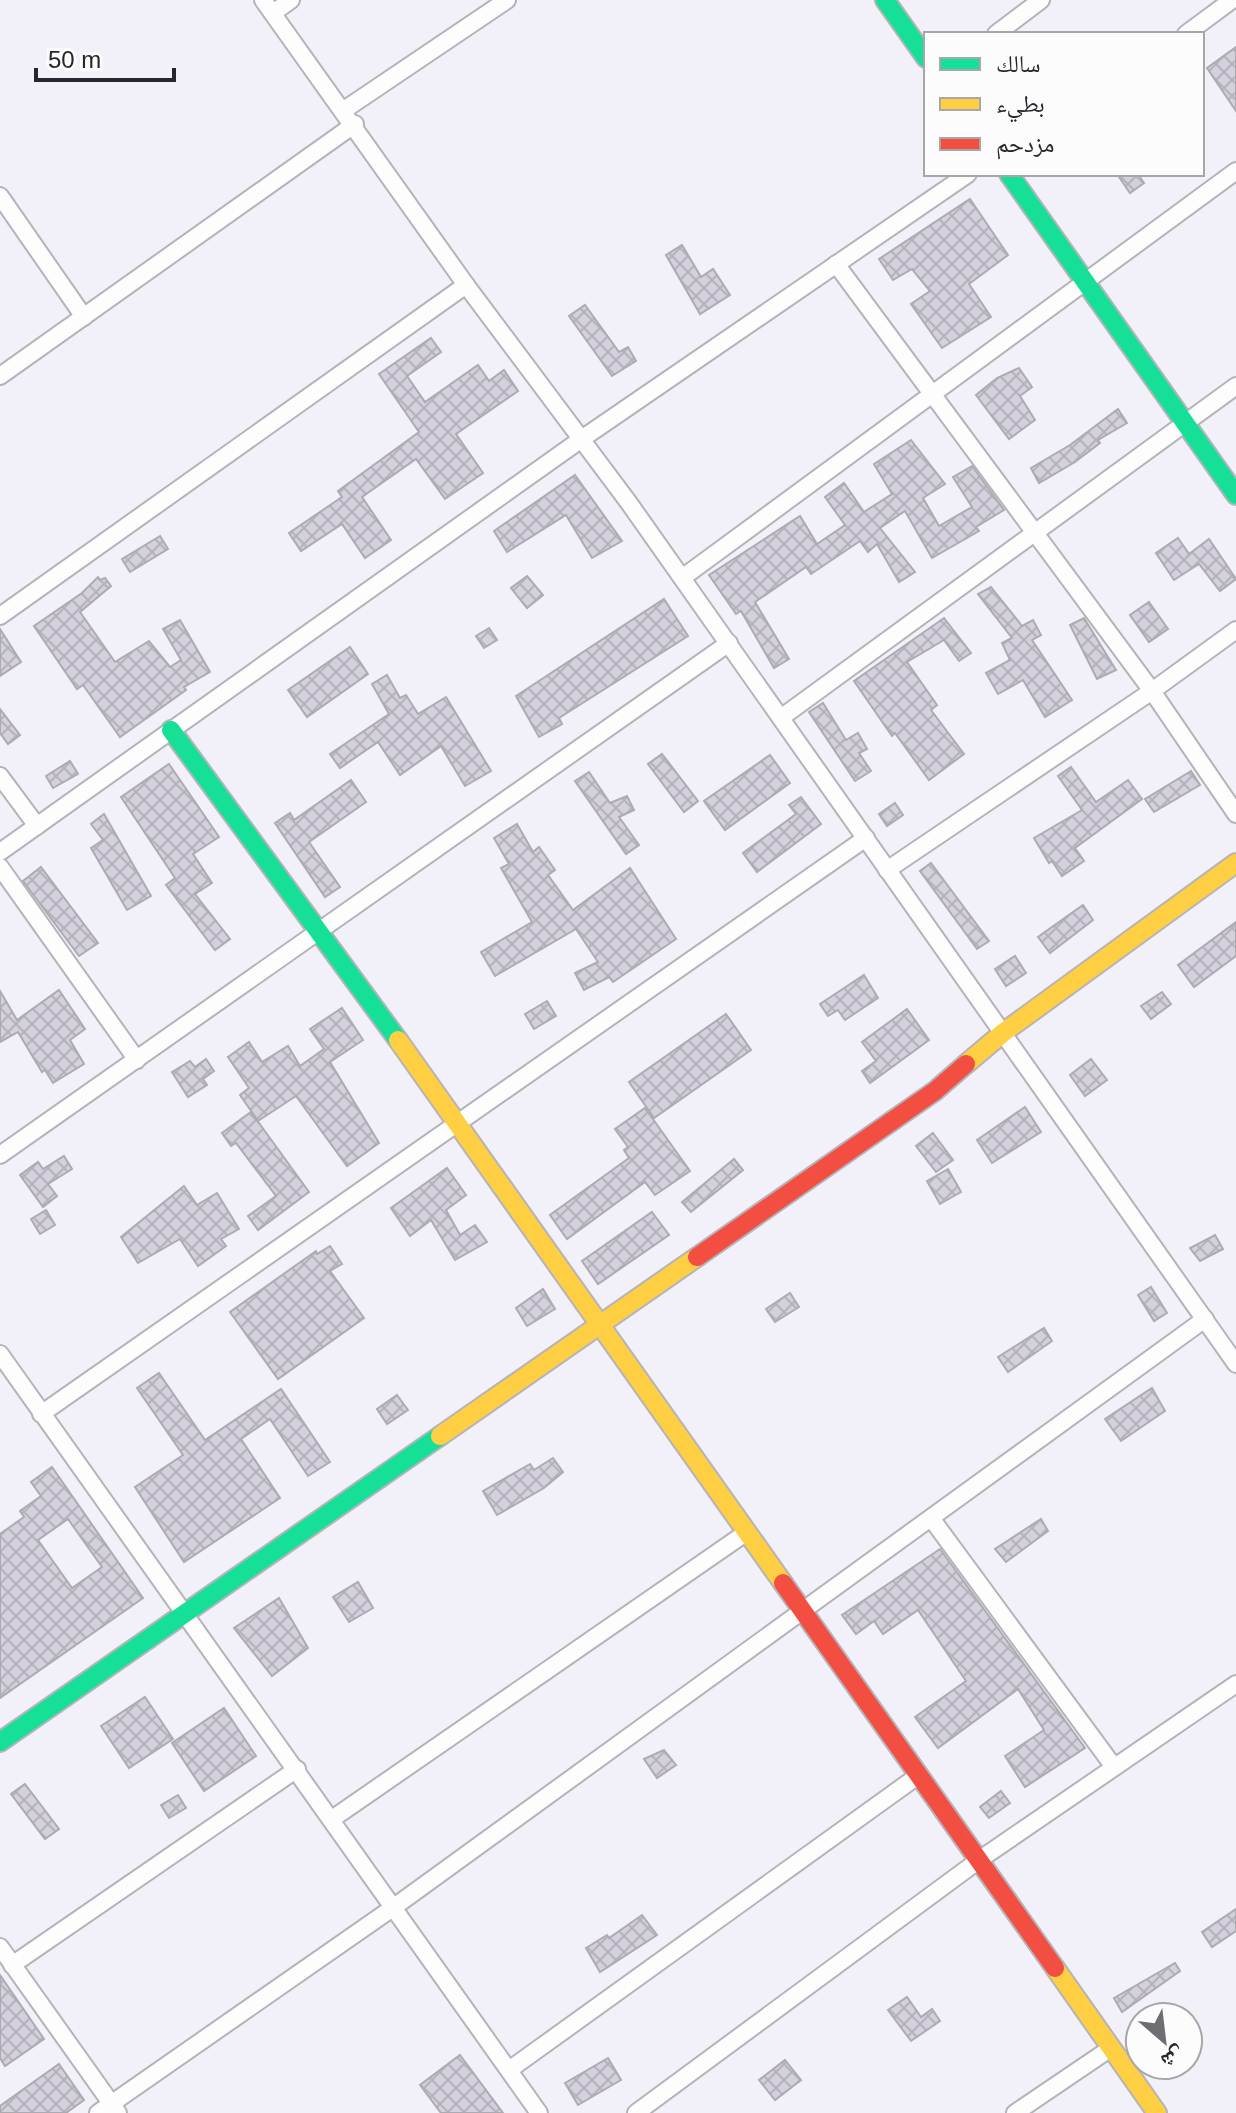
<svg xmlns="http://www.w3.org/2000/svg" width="1236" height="2113" viewBox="0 0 1236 2113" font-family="Helvetica,'Noto Naskh Arabic',sans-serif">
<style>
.building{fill:url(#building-cross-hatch);stroke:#adabb2;stroke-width:2;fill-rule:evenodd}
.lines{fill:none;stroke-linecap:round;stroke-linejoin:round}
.street-casing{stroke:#b5b3ba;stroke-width:20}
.fast-casing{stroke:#b5b3ba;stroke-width:22}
.slow-casing{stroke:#b5b3ba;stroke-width:22}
.jam-casing{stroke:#b5b3ba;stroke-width:22}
.street{stroke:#fdfdfe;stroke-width:16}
.fast{stroke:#16e098;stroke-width:18}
.slow{stroke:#ffcf43;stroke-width:18}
.jam{stroke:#f24e42;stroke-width:18}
</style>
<defs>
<pattern id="building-cross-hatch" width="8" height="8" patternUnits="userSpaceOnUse" patternTransform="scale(2)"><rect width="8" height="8" fill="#d4d0dc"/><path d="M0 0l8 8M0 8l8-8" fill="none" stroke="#b6b2bd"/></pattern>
</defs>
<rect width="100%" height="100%" fill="#f2f0f8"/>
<g class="building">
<path d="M 1236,47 L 1236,111 L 1207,68 Z"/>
<path d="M 1117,174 L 1138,174 L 1144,183 L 1130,193 Z"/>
<path d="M 970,199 L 1008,255 L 969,284 L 991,317 L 942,348 L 911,304 L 930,291 L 912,269 L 893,280 L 879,259 Z"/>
<path d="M 682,245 L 701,277 L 713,269 L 730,295 L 700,314 L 666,255 Z"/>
<path d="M 585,305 L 619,352 L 628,347 L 636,361 L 612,376 L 569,316 Z"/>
<path d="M 431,338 L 441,352 L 407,376 L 425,402 L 478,365 L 489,381 L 504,370 L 518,391 L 456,434 L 483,473 L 445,499 L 416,459 L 362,497 L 391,540 L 365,558 L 342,524 L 301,551 L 289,533 L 342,497 L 338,491 L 419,432 L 379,374 Z"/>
<path d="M 1019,368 L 1032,387 L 1020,396 L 1035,420 L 1009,439 L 976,395 L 997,378 Z"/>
<path d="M 1118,409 L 1127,423 L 1098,440 L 1100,443 L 1075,462 L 1039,483 L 1031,468 L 1070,445 Z"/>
<path d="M 911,440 L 945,484 L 923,498 L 939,526 L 972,507 L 953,477 L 972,466 L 1004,510 L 976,527 L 979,531 L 932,558 L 905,511 L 880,528 L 915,572 L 899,582 L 877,544 L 868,552 L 860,541 L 811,574 L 806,567 L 755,602 L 789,659 L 774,668 L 741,611 L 736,614 L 709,575 L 800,516 L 817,544 L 845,525 L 825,497 L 844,483 L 864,512 L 892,494 L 874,464 Z"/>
<path d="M 575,475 L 622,541 L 592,558 L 566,515 L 507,552 L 494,531 Z"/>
<path d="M 160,536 L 168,549 L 130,572 L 122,559 Z"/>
<path d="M 1178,538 L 1189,554 L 1209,539 L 1236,579 L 1220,591 L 1199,564 L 1174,580 L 1156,553 Z"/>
<path d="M 527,576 L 543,595 L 527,608 L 511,588 Z"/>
<path d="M 98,577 L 100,580 L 105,578 L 111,586 L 80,612 L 115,662 L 149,641 L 170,667 L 181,660 L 163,629 L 180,620 L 210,672 L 184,687 L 186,690 L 120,737 L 83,685 L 77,689 L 34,626 L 82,593 Z"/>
<path d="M 991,587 L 1022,626 L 1033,620 L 1041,635 L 1032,640 L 1072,700 L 1045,717 L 1023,680 L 998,694 L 986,673 L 1010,660 L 1002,643 L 1012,638 L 978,594 Z"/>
<path d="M 664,599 L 688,636 L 559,718 L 562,724 L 539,737 L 516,696 Z"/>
<path d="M 1149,602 L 1168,629 L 1149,642 L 1130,615 Z"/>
<path d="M 944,618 L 971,653 L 959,661 L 944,640 L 907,662 L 937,705 L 931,710 L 964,754 L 929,780 L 895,733 L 892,736 L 854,681 Z"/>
<path d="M 1084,618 L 1116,670 L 1097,679 L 1070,625 Z"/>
<path d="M 489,628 L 497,640 L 484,648 L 476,636 Z"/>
<path d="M 0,629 L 21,662 L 0,676 Z"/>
<path d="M 350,647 L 368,674 L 307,717 L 288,690 Z"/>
<path d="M 387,675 L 400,698 L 406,695 L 418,714 L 446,697 L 491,771 L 465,786 L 441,746 L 400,775 L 378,742 L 340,768 L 330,754 L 389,714 L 372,684 Z"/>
<path d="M 823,703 L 846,740 L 858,733 L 867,749 L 859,753 L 871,771 L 855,781 L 809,712 Z"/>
<path d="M 0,709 L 20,735 L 8,744 L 0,733 Z"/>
<path d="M 662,754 L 698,801 L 684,812 L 648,764 Z"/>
<path d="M 770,755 L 790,783 L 725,830 L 704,801 Z"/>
<path d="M 70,761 L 78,774 L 53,788 L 46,776 Z"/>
<path d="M 169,764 L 219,837 L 193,854 L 212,883 L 195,894 L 230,939 L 215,950 L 166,885 L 175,878 L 121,797 Z"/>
<path d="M 1071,767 L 1096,802 L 1128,780 L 1142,799 L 1075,848 L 1084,861 L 1062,876 L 1052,861 L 1049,863 L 1034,838 L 1082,810 L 1058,776 Z"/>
<path d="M 1191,771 L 1200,785 L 1154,812 L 1145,799 Z"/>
<path d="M 589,772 L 610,803 L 627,796 L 634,810 L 619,817 L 639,845 L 626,854 L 575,781 Z"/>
<path d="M 351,780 L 366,802 L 309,842 L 340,887 L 325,897 L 275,823 L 290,813 L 294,820 Z"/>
<path d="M 801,797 L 821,824 L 757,872 L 743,853 L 796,814 L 789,805 Z"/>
<path d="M 895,803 L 903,815 L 887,826 L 879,814 Z"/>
<path d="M 104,814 L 151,896 L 127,910 L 91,848 L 103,840 L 91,824 Z"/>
<path d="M 517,824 L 533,852 L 539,847 L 555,870 L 548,875 L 573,910 L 630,868 L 676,939 L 613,982 L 609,977 L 584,990 L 575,973 L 598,962 L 576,929 L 495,976 L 481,952 L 532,922 L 501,868 L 509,864 L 494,838 Z"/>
<path d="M 931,863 L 989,941 L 977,949 L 920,871 Z"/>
<path d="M 41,867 L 98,943 L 79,956 L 23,881 Z"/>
<path d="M 1083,905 L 1093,920 L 1050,953 L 1038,937 Z"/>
<path d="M 1236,922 L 1236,956 L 1194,987 L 1178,965 Z"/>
<path d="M 1015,956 L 1026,973 L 1006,986 L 995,969 Z"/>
<path d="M 864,975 L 878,998 L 845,1020 L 838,1010 L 828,1016 L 820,1004 Z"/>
<path d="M 59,990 L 85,1029 L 70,1040 L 84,1064 L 53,1083 L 45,1070 L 42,1072 L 18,1032 L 0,1042 L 0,991 L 17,1020 Z"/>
<path d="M 1162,992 L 1171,1004 L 1151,1019 L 1141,1006 Z"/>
<path d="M 547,1001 L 556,1016 L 534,1029 L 525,1014 Z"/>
<path d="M 342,1008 L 363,1040 L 330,1062 L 379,1143 L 347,1166 L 296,1096 L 258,1121 L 240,1095 L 249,1088 L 228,1057 L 249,1042 L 262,1062 L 288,1046 L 300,1066 L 324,1049 L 310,1029 Z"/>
<path d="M 907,1009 L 929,1040 L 870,1083 L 862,1071 L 876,1061 L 862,1042 Z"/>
<path d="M 726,1014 L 751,1050 L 654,1118 L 629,1082 Z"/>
<path d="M 206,1059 L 214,1071 L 203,1079 L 207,1085 L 188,1097 L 172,1072 L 190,1061 L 195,1067 Z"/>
<path d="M 1091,1059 L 1107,1080 L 1085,1096 L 1070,1075 Z"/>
<path d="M 1025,1107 L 1041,1132 L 992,1163 L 977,1140 Z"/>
<path d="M 645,1108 L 690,1171 L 655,1195 L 645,1182 L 567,1239 L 550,1215 L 629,1158 L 624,1150 L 628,1147 L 615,1129 Z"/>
<path d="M 251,1112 L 309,1192 L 258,1230 L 248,1216 L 276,1196 L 236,1143 L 231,1146 L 222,1133 Z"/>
<path d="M 933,1133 L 953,1160 L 936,1172 L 916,1146 Z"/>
<path d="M 64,1156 L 72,1169 L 48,1184 L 57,1196 L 43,1207 L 20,1175 L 38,1162 L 43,1169 Z"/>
<path d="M 734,1159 L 743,1170 L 691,1212 L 682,1202 Z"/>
<path d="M 447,1168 L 466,1195 L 446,1210 L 460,1235 L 475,1225 L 487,1242 L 455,1260 L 431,1220 L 410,1236 L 391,1208 Z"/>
<path d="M 948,1169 L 961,1192 L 940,1204 L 927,1181 Z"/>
<path d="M 184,1186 L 197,1205 L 217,1193 L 239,1229 L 221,1239 L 226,1246 L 198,1266 L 180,1239 L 138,1263 L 121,1237 Z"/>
<path d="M 46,1210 L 55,1225 L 40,1234 L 31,1219 Z"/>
<path d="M 652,1212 L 669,1235 L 598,1284 L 582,1261 Z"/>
<path d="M 1215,1235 L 1223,1249 L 1200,1261 L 1190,1248 Z"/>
<path d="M 330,1246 L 342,1264 L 330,1271 L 364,1318 L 278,1379 L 230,1312 L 316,1251 L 317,1254 Z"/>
<path d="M 1151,1287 L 1167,1313 L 1154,1321 L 1138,1295 Z"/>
<path d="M 543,1289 L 555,1309 L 527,1326 L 516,1308 Z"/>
<path d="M 790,1293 L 799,1307 L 775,1322 L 766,1309 Z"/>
<path d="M 1044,1328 L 1052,1341 L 1008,1372 L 998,1357 Z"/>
<path d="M 159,1373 L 205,1440 L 281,1389 L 330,1462 L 308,1476 L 270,1419 L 241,1439 L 280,1498 L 184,1562 L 135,1487 L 183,1455 L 137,1388 Z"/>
<path d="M 1152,1388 L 1165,1411 L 1121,1441 L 1105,1419 Z"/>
<path d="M 397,1395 L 408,1410 L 387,1424 L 377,1409 Z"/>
<path d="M 553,1458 L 563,1472 L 544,1488 L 497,1515 L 483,1491 L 530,1464 L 534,1470 Z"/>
<path d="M 52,1467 L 143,1598 L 0,1698 L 0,1534 L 24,1517 L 20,1511 L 41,1496 L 31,1482 ZM 68,1519 L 102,1567 L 72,1588 L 38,1540 Z"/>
<path d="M 1041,1519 L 1048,1531 L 1006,1562 L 995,1549 Z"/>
<path d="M 940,1549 L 1085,1748 L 1025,1787 L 1005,1756 L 1044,1730 L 1018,1689 L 938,1748 L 915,1717 L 966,1681 L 918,1610 L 883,1634 L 874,1621 L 856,1634 L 842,1615 Z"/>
<path d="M 358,1582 L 373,1608 L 349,1622 L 333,1597 Z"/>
<path d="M 279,1598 L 308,1648 L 272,1676 L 234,1628 Z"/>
<path d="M 145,1697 L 173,1739 L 129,1768 L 101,1726 Z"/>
<path d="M 224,1708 L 256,1756 L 204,1791 L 172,1743 Z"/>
<path d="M 664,1750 L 676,1765 L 657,1778 L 644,1759 Z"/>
<path d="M 25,1784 L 59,1829 L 45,1839 L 11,1794 Z"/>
<path d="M 1001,1791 L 1010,1803 L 989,1818 L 980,1807 Z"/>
<path d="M 178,1795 L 186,1808 L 169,1818 L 161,1805 Z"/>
<path d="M 1236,1909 L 1236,1931 L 1212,1947 L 1202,1932 Z"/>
<path d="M 642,1915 L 657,1935 L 600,1972 L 586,1948 L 607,1935 L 609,1938 Z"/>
<path d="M 1175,1963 L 1180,1971 L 1122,2012 L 1114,1998 Z"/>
<path d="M 0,1975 L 44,2039 L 5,2066 L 0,2058 Z"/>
<path d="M 907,1997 L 921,2017 L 932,2009 L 940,2021 L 911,2041 L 888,2010 Z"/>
<path d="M 460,2055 L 503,2113 L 441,2113 L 420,2085 Z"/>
<path d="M 608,2058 L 621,2080 L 578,2105 L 565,2083 Z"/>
<path d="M 785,2060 L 801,2080 L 775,2100 L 759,2080 Z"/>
<path d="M 59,2064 L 84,2100 L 66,2113 L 0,2113 L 0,2106 Z"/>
</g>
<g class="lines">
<g class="street-casing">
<g id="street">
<path d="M 263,0 L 466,285 L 629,503 L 1236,1364"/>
<path d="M 273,13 L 291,0"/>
<path d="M 996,34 L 1041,0"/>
<path d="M 1186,34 L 1232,0"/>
<path d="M 344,110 L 507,0"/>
<path d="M 0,196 L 84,317"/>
<path d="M 836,264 L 1152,691 L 1236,814"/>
<path d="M 0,376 L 355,124"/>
<path d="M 682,578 L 1236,171"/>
<path d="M 0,616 L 466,285"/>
<path d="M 782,717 L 1236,386"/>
<path d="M 0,776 L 37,826"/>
<path d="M 0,852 L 583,438 L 968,174"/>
<path d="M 0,867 L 137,1060"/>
<path d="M 887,870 L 1152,691 L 1236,630"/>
<path d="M 0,1155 L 729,643"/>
<path d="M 0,1354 L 539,2113"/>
<path d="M 41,1414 L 866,838"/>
<path d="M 931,1518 L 1114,1767"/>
<path d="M 332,1819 L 747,1532"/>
<path d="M 0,1947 L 118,2113"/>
<path d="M 12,1965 L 297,1769"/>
<path d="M 509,2070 L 919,1775"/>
<path d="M 98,2113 L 394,1907 L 1205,1319"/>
<path d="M 636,2113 L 979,1860 L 1236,1684"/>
<path d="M 1015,2113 L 1111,2048"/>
</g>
</g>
<g class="fast-casing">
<g id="fast">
<path d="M 885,0 L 926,58"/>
<path d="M 1009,174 L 1236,495"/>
<path d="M 171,730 L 398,1040"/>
<path d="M 0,1742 L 440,1436"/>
</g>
</g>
<g class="slow-casing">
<g id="slow">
<path d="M 398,1040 L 783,1583"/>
<path d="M 966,1064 L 1004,1032 L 1236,863"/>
<path d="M 440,1436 L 697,1257"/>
<path d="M 1055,1968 L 1157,2113"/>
</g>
</g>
<g class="jam-casing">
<g id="jam">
<path d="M 697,1257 L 935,1091 L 966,1064"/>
<path d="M 783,1583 L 1055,1968"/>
</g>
</g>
<use href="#street" class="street"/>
<use href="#fast" class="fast"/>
<use href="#slow" class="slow"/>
<use href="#jam" class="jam"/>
</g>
<rect x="924" y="32" width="280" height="144" fill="#fcfcfc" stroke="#a7a6a9" stroke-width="2"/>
<rect x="940" y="58" width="40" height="12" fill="#16e098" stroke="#a7a6a9" stroke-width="2"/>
<text x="996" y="72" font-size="24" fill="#27262d">سالك</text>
<rect x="940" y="98" width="40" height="12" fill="#ffcf43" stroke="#a7a6a9" stroke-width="2"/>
<text x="996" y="112" font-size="24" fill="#27262d">بطيء</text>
<rect x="940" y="138" width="40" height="12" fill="#f24e42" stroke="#a7a6a9" stroke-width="2"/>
<text x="996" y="152" font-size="24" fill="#27262d">مزدحم</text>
<g transform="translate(1164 2041) rotate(152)"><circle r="38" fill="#fcfcfc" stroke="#a7a6a9" stroke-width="2"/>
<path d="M0-6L14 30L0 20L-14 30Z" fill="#6e6d74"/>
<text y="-12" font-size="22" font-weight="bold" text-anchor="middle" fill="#27262d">ش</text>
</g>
<path d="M36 68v12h138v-12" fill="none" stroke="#27262d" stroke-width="4"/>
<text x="48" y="68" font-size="24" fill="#27262d" stroke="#fcfcfc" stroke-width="6" paint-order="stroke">50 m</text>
</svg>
